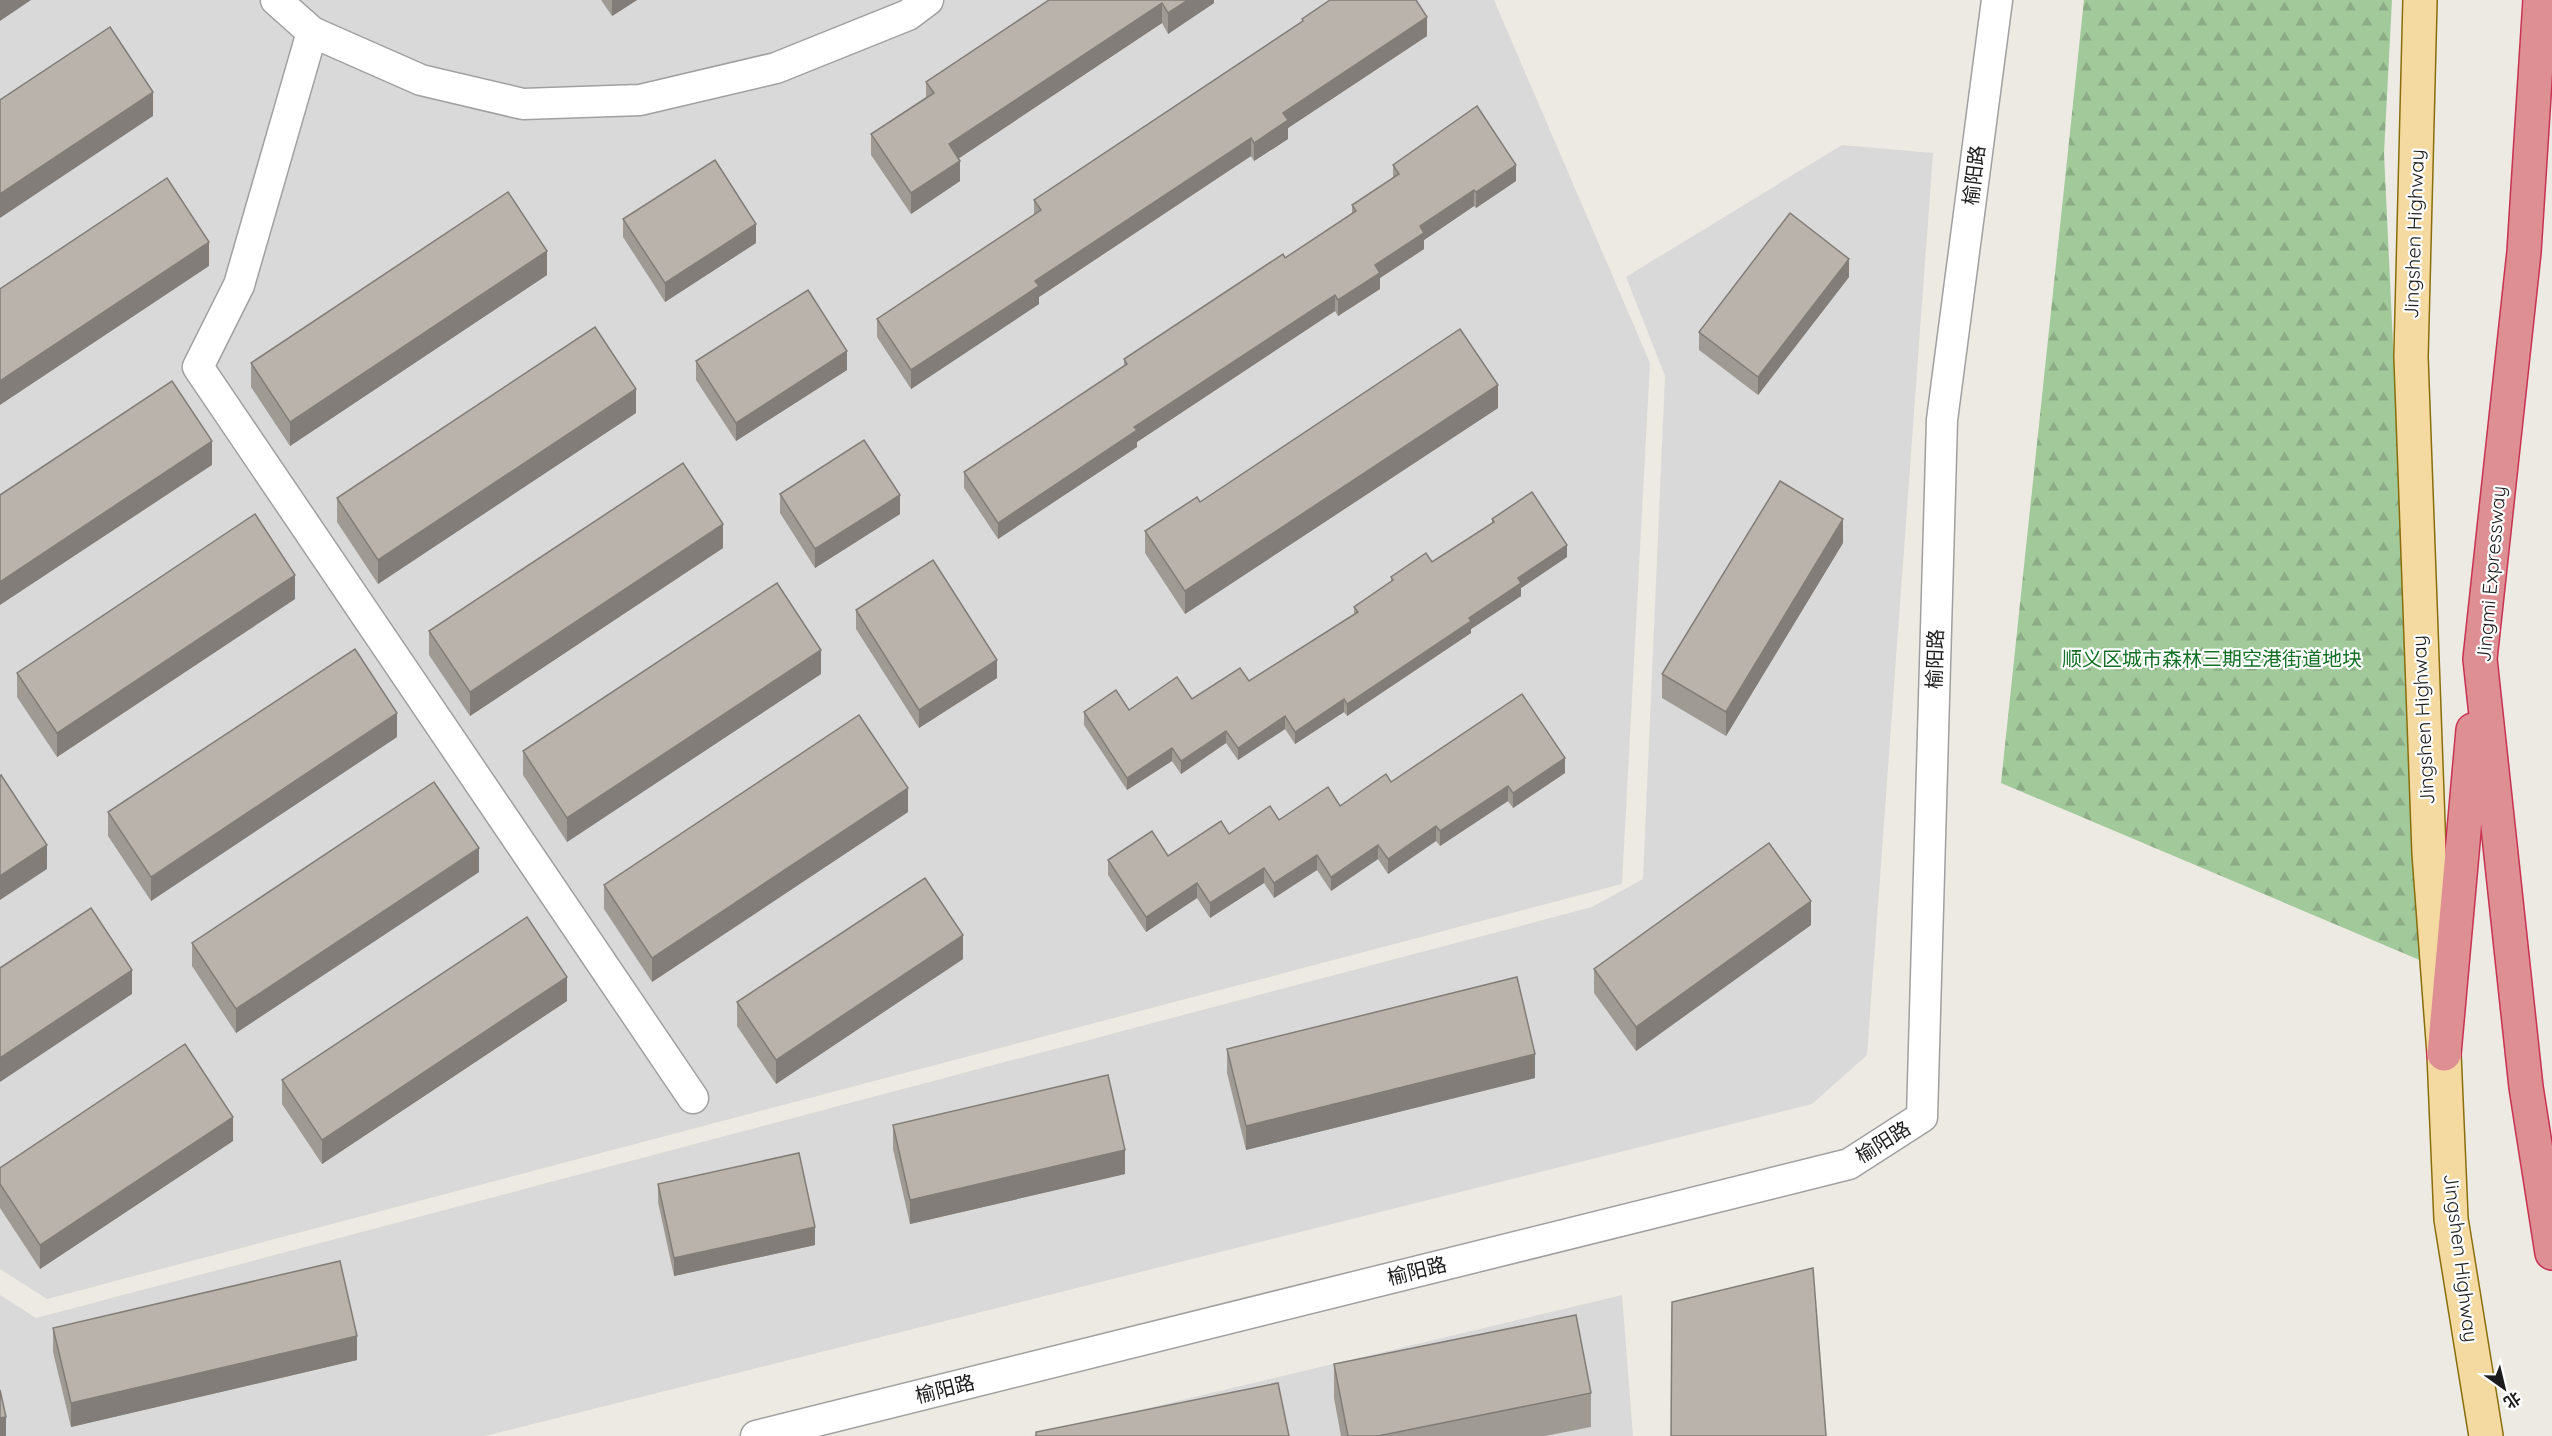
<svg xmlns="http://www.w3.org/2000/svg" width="2552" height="1436" viewBox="0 0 2552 1436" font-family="Quicksand,'Noto Sans SC',sans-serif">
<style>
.residential{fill:#dad9d9}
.forest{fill:url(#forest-firs)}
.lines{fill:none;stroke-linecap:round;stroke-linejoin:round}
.minor-casing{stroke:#a0a0a0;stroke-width:33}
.major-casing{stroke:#886e0c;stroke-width:36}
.highway-casing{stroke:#c83253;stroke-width:36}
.minor{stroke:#fff;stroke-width:30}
.major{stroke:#f4daa0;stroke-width:33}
.highway{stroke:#de8f94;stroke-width:33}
.wall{fill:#9f9a94}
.shaded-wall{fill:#827d78}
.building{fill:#b9b3ac;stroke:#827d78;stroke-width:1.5}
.labels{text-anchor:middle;stroke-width:4.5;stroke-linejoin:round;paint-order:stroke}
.street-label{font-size:20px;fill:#1c1c1c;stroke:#fff}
.park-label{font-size:20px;fill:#147027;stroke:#fff}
</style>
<defs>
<pattern id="forest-firs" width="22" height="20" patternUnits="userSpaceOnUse" patternTransform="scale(1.5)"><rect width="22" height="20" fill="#a2c99a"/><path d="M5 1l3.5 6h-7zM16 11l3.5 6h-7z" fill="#8bac84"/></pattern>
</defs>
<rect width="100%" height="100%" fill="#eceae2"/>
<g class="residential">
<path d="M 0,0 L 1494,0 L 1650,363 L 1622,884 L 47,1299 L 0,1269 Z"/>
<path d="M 1842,145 L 1933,153 L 1867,1055 L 1812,1104 L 485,1436 L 0,1436 L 0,1295 L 36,1318 L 1592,907 L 1643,879 L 1665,376 L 1626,277 Z"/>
<path d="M 1622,1295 L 1633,1436 L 1031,1436 Z"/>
</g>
<path class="forest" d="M 2084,0 L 2392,0 L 2384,153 L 2422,961 L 2001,783 Z"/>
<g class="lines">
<g class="minor-casing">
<g id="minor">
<path d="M 276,0 L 312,32 L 421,80 L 523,104 L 640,100 L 776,68 L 908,15 L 928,0"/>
<path d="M 312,32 L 239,285 L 198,367 L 693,1098"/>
<path d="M 756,1436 L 1849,1164 L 1922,1117 L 1942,420 L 1997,0"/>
</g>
</g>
<g class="major-casing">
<path id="major" d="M 2420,0 L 2411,357 L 2429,853 L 2444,1054 L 2451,1219 L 2486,1436"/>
</g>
<g class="highway-casing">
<g id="highway">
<path d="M 2540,0 L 2524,252 L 2480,659 L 2526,1087 L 2552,1253"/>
<path d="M 2444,1054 L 2473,730"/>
</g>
</g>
<use href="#minor" class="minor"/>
<use href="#major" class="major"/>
<use href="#highway" class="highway"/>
</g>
<g class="wall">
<path d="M 601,0 L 637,0 L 612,16 Z"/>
<path d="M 1049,0 L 1214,0 L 1214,3 L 1168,34 L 1162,23 L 958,158 L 960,181 L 911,214 L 871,155 L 871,134 L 926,97 L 926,82 Z"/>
<path d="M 1302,19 L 1427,36 L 1288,128 L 1288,139 L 1254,161 L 1251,156 L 1039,297 L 1039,304 L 911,389 L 877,337 L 877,319 L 1034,215 L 1034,200 L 1302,21 Z"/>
<path d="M 1393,165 L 1516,181 L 1476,208 L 1474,206 L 1424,240 L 1424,249 L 1380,278 L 1380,289 L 1338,316 L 1335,311 L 1137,442 L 1137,447 L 998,539 L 964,488 L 964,472 L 1124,366 L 1124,359 L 1285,258 L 1352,214 L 1352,205 L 1393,178 Z"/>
<path d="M 623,219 L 756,243 L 665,302 L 623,237 Z"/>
<path d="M 547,275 L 290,446 L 251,387 L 251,363 Z"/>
<path d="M 1849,277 L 1758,395 L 1699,350 L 1699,332 Z"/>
<path d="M 696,361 L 847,370 L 736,441 L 696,380 Z"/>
<path d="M 1498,408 L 1185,614 L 1145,553 L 1145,531 L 1200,502 Z"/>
<path d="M 636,413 L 378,584 L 337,522 L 337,498 Z"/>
<path d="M 780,494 L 900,514 L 815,568 L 780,513 Z"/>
<path d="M 1492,519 L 1567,557 L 1521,588 L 1521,596 L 1471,629 L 1471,633 L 1347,716 L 1344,712 L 1295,744 L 1285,729 L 1238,760 L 1226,743 L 1181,774 L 1172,761 L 1127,790 L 1084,725 L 1084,712 L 1129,710 L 1192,699 L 1249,681 L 1354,614 L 1354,607 L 1391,582 L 1391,577 L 1432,562 L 1492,523 Z"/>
<path d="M 1843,543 L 1726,736 L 1662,698 L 1662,674 Z"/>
<path d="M 723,548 L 470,716 L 429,655 L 429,631 Z"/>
<path d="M 295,599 L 57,757 L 17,697 L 17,673 Z"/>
<path d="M 856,610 L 997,678 L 919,728 L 856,629 Z"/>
<path d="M 821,674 L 567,842 L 523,775 L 523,751 Z"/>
<path d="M 397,737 L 151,901 L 108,836 L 108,812 Z"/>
<path d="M 1565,773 L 1513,808 L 1508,801 L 1440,846 L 1436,841 L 1388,874 L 1378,859 L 1331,891 L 1317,870 L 1274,898 L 1264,883 L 1210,918 L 1197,898 L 1146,932 L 1108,875 L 1108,860 L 1168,856 L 1229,834 L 1279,820 L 1340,806 L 1391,782 Z"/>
<path d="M 908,812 L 652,982 L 604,909 L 604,885 Z"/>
<path d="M 479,872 L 236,1033 L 192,966 L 192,943 Z"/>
<path d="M 1811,925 L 1636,1051 L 1594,993 L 1594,969 Z"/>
<path d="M 963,959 L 776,1084 L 737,1026 L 737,1002 Z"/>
<path d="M 567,1001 L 322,1164 L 282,1104 L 282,1080 Z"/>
<path d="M 1227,1049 L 1535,1078 L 1246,1150 L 1227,1073 Z"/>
<path d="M 893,1125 L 1125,1174 L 910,1224 L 893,1149 Z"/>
<path d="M 233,1141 L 40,1269 L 0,1208 L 0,1168 Z"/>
<path d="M 658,1184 L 815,1245 L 674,1276 L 658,1202 Z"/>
<path d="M 53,1328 L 357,1360 L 71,1427 L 53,1352 Z"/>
<path d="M 1334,1364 L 1591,1393 L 1591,1427 L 1545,1436 L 1341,1436 L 1334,1398 Z"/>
</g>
<g class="shaded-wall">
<path d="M 0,0 L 31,0 L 0,21 Z"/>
<path d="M 612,0 L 637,0 L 612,16 Z"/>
<path d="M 1188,0 L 1214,0 L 1214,3 L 1168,34 L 1168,13 Z"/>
<path d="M 1162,3 L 1162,23 L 949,165 L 949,144 Z"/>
<path d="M 1427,17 L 1427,36 L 1288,128 L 1288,139 L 1254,161 L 1254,143 L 1283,113 Z"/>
<path d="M 153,92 L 153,116 L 0,218 L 0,194 Z"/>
<path d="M 1251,138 L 1251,156 L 1039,297 L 1039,304 L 911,389 L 911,370 L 1035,281 Z"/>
<path d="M 960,161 L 960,181 L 911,214 L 911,193 Z"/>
<path d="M 1516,165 L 1516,181 L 1476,208 L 1476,192 Z"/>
<path d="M 1474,190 L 1474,206 L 1424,240 L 1424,249 L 1380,278 L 1380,289 L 1338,316 L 1338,300 L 1375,265 L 1420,226 Z"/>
<path d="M 756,224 L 756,243 L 665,302 L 665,283 Z"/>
<path d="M 209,242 L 209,266 L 0,405 L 0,381 Z"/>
<path d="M 547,251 L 547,275 L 290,446 L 290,422 Z"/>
<path d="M 1849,259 L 1849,277 L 1758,395 L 1758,377 Z"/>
<path d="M 1335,295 L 1335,311 L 1137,442 L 1137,447 L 998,539 L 998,523 L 1134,427 Z"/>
<path d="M 847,351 L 847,370 L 736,441 L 736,423 Z"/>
<path d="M 1498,385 L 1498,408 L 1185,614 L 1185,591 Z"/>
<path d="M 636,389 L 636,413 L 378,584 L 378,560 Z"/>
<path d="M 212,441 L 212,465 L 0,605 L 0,582 Z"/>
<path d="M 900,495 L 900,514 L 815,568 L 815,549 Z"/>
<path d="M 1843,519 L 1843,543 L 1726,736 L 1726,712 Z"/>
<path d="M 723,524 L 723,548 L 470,716 L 470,692 Z"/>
<path d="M 1567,545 L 1567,557 L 1521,588 L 1521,596 L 1471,629 L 1471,633 L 1347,716 L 1347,704 L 1469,618 L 1518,578 Z"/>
<path d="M 295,575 L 295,599 L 57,757 L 57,733 Z"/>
<path d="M 821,650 L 821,674 L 567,842 L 567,818 Z"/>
<path d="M 997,660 L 997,678 L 919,728 L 919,710 Z"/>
<path d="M 1344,699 L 1344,712 L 1295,744 L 1295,732 Z"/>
<path d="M 397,713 L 397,737 L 151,901 L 151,877 Z"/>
<path d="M 1285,716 L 1285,729 L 1238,760 L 1238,748 Z"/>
<path d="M 1226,731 L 1226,743 L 1181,774 L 1181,761 Z"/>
<path d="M 1172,748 L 1172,761 L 1127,790 L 1127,778 Z"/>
<path d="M 1565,758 L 1565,773 L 1513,808 L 1513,793 Z"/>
<path d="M 1508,786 L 1508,801 L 1440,846 L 1440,831 Z"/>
<path d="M 908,788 L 908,812 L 652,982 L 652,958 Z"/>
<path d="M 1436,826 L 1436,841 L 1388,874 L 1388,859 Z"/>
<path d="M 47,845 L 47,869 L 0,900 L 0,876 Z"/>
<path d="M 1378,845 L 1378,859 L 1331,891 L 1331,877 Z"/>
<path d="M 479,848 L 479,872 L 236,1033 L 236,1009 Z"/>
<path d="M 1317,855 L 1317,870 L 1274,898 L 1274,883 Z"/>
<path d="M 1264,868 L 1264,883 L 1210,918 L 1210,903 Z"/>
<path d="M 1197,883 L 1197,898 L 1146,932 L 1146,917 Z"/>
<path d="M 1811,901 L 1811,925 L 1636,1051 L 1636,1027 Z"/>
<path d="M 963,935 L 963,959 L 776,1084 L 776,1060 Z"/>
<path d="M 132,970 L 132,994 L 0,1082 L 0,1058 Z"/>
<path d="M 567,977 L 567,1001 L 322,1164 L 322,1140 Z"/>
<path d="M 1535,1054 L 1535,1078 L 1246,1150 L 1246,1126 Z"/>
<path d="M 233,1117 L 233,1141 L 40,1269 L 40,1245 Z"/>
<path d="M 1125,1150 L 1125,1174 L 910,1224 L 910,1200 Z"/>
<path d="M 815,1227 L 815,1245 L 674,1276 L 674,1258 Z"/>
<path d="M 357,1336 L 357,1360 L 71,1427 L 71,1403 Z"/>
<path d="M 6,1417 L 6,1436 L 0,1436 L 0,1418 Z"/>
</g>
<g class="building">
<path d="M 1049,0 L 1188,0 L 1168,13 L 1162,3 L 949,144 L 960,161 L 911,193 L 871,134 L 934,93 L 926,82 Z"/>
<path d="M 1330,0 L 1416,0 L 1427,17 L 1283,113 L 1288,120 L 1254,143 L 1251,138 L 1035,281 L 1039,286 L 911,370 L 877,319 L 1041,210 L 1034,200 L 1303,21 L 1302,19 Z"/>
<path d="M 110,27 L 153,92 L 0,194 L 0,100 Z"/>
<path d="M 1477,106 L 1516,165 L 1476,192 L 1474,190 L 1420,226 L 1424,233 L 1375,265 L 1380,273 L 1338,300 L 1335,295 L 1134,427 L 1137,430 L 998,523 L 964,472 L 1127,364 L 1124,359 L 1283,254 L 1285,258 L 1356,211 L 1352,205 L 1399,174 L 1393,165 Z"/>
<path d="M 715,160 L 756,224 L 665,283 L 623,219 Z"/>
<path d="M 167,178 L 209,242 L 0,381 L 0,289 Z"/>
<path d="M 508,192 L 547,251 L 290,422 L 251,363 Z"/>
<path d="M 1790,213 L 1849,259 L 1758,377 L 1699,332 Z"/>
<path d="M 808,290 L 847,351 L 736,423 L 696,361 Z"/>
<path d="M 595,327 L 636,389 L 378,560 L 337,498 Z"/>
<path d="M 1460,329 L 1498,385 L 1185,591 L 1145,531 L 1197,497 L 1200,502 Z"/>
<path d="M 172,381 L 212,441 L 0,582 L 0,495 Z"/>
<path d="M 864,440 L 900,495 L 815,549 L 780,494 Z"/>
<path d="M 683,463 L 723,524 L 470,692 L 429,631 Z"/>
<path d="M 1780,481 L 1843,519 L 1726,712 L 1662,674 Z"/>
<path d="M 1532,492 L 1567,545 L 1518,578 L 1521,583 L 1469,618 L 1471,621 L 1347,704 L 1344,699 L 1295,732 L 1285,716 L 1238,748 L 1226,731 L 1181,761 L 1172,748 L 1127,778 L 1084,712 L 1116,690 L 1129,710 L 1177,677 L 1192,699 L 1240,668 L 1249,681 L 1358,612 L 1354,607 L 1393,580 L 1391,577 L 1426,553 L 1432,562 L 1494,522 L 1492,519 Z"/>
<path d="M 255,514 L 295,575 L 57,733 L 17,673 Z"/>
<path d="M 933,560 L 997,660 L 919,710 L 856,610 Z"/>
<path d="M 777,583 L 821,650 L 567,818 L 523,751 Z"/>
<path d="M 355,649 L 397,713 L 151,877 L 108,812 Z"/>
<path d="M 1522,694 L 1565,758 L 1513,793 L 1508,786 L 1440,831 L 1436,826 L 1388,859 L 1378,845 L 1331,877 L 1317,855 L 1274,883 L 1264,868 L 1210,903 L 1197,883 L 1146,917 L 1108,860 L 1152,831 L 1168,856 L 1221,821 L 1229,834 L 1270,806 L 1279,820 L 1328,787 L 1340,806 L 1386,774 L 1391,782 Z"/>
<path d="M 859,715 L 908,788 L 652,958 L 604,885 Z"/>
<path d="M 1,775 L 47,845 L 0,876 L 0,776 Z"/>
<path d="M 434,782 L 479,848 L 236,1009 L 192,943 Z"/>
<path d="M 1769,843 L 1811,901 L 1636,1027 L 1594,969 Z"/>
<path d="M 925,878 L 963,935 L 776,1060 L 737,1002 Z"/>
<path d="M 91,908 L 132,970 L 0,1058 L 0,968 Z"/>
<path d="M 527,917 L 567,977 L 322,1140 L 282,1080 Z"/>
<path d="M 1517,977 L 1535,1054 L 1246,1126 L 1227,1049 Z"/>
<path d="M 185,1044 L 233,1117 L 40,1245 L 0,1184 L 0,1168 Z"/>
<path d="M 1108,1075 L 1125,1150 L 910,1200 L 893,1125 Z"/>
<path d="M 799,1153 L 815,1227 L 674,1258 L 658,1184 Z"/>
<path d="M 340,1261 L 357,1336 L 71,1403 L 53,1328 Z"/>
<path d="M 1813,1268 L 1826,1436 L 1671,1436 L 1672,1302 Z"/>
<path d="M 1576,1315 L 1591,1393 L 1378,1436 L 1348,1436 L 1334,1364 Z"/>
<path d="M 1278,1383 L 1289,1436 L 1036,1436 L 1036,1432 Z"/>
<path d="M 0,1390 L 6,1417 L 0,1418 Z"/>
</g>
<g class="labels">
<g class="street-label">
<text transform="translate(1974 175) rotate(-83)" y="7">榆阳路</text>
<text transform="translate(2414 234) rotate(-88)" y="7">Jingshen Highway</text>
<text transform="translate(2491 574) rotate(-85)" y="7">Jingmi Expressway</text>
<text transform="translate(1935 659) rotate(-88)" y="7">榆阳路</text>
<text transform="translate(2423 720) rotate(-93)" y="7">Jingshen Highway</text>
<text transform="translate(1883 1142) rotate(-32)" y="7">榆阳路</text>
<text transform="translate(2461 1258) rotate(83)" y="7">Jingshen Highway</text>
<text transform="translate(1417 1271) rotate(-14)" y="7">榆阳路</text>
<text transform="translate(945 1389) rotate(-14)" y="7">榆阳路</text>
</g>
<g class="park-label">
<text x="2212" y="666">顺义区城市森林三期空港街道地块</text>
</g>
</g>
<g transform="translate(2504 1388) rotate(146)" stroke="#ffffff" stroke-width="4.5" paint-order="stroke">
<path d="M0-4.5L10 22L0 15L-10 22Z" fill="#1c1c1c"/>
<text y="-9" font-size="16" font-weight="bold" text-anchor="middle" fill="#1c1c1c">北</text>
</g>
</svg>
